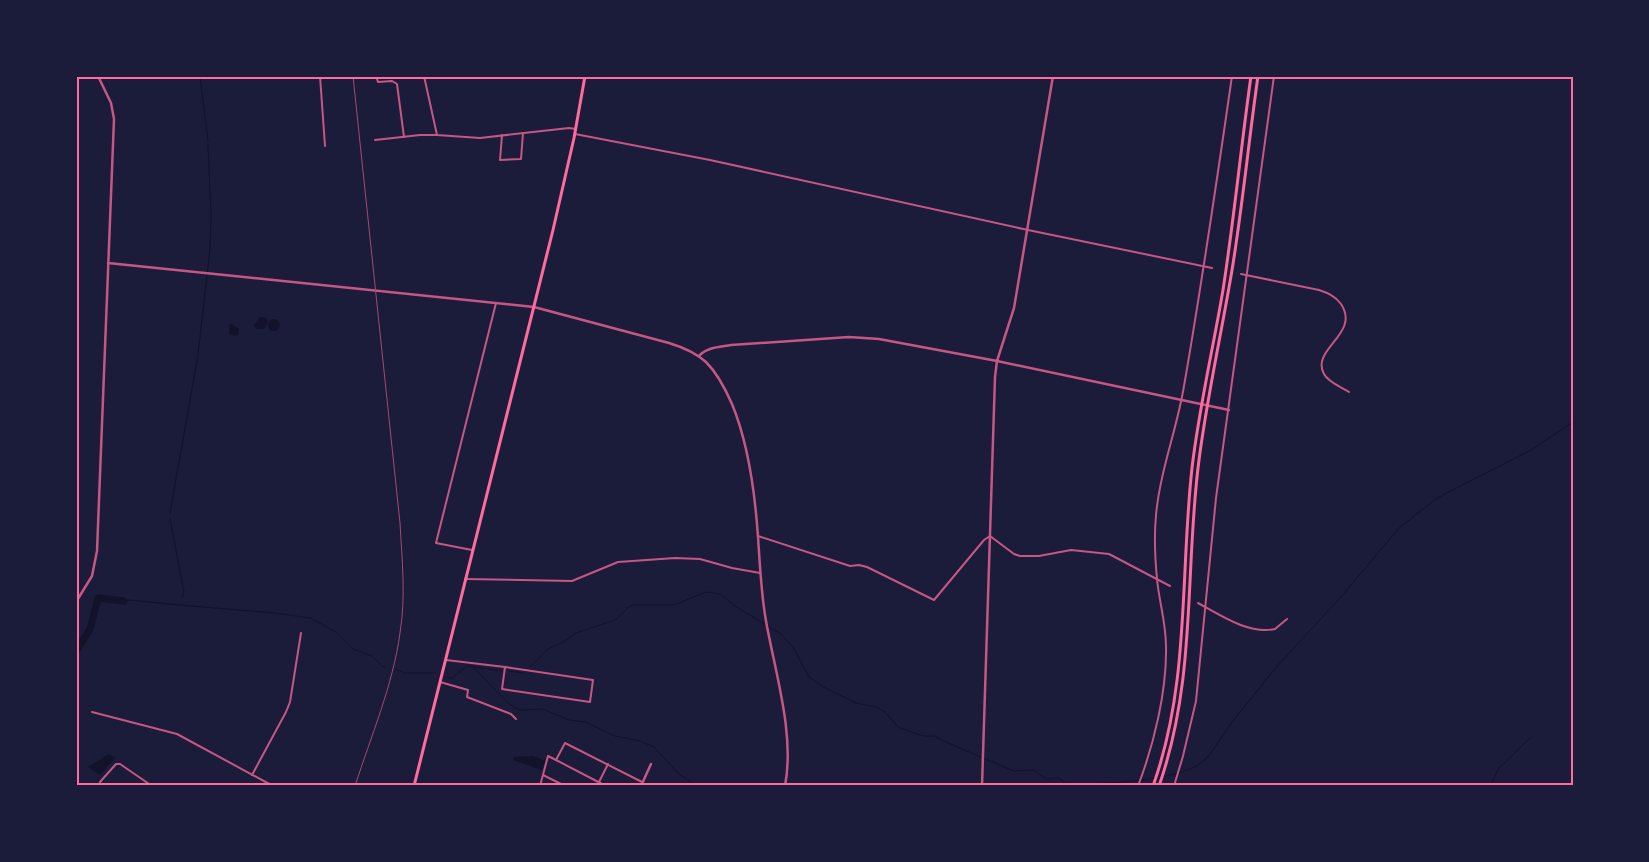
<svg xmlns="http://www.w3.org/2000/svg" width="1649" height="862" viewBox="0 0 1649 862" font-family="Barlow,sans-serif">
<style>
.water{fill:#12122b}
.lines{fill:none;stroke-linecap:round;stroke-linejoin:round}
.stream{stroke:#12122b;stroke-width:1}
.river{stroke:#12122b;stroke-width:7}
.minor{stroke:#c65784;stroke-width:2}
.tertiary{stroke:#c65784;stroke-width:2.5}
.trunk{stroke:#ff6b9d;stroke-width:3}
.motorway{stroke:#ff6b9d;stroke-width:3}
.rail{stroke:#a44b75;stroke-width:1}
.neatline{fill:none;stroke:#ff6b9d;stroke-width:2}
</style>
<rect width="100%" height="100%" fill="#1b1b3a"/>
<g class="water">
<path d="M 260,317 L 266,318 L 268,320 C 266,329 265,329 256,329 L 254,325 Z"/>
<circle cx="274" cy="325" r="6"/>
<path d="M 230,323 L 239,329 L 239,334 L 236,336 L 229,334 Z"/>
<path d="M 109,754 L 115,758 L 100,775 L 88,767 Z"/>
<path d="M 533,756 L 545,761 L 542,770 L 513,760 L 515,757 Z"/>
</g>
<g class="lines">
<g class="stream">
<path d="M 200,76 L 208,141"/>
<path d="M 170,513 L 198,355 L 210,248 L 211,215 L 208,145"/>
<path d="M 170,519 L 184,592 L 182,597"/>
<path d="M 124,601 L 130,600 L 179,605 L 275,613 L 310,618 L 336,632 L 353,649 L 372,656 L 382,666 L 385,667"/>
<path d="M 530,667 L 548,649 L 563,642 L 576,633 L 615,620 L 629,607 L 633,605 L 674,605 L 706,592 L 720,594 L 735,606 L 781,634 L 793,647 L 809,677 L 825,688 L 856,703 L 876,707 L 885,712 L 899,728 L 903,729 L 923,736 L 934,736 L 957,747 L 1014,771 L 1034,770 L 1046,779 L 1059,778 L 1067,785"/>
<path d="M 474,668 L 507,702 L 515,708 L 520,710 L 542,709 L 569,720 L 585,722 L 615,736 L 640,741 L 654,747 L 679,774 L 696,786"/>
<path d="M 396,669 L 404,673 L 435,673"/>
<path d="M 509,671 L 523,673"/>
<path d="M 446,677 L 452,678 L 467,666 L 502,671"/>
<path d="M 1158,777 L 1177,774 L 1197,766 L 1208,757 L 1232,722 L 1279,664 L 1340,598 L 1399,528 L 1437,498 L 1531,450 L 1573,422"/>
<path d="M 1068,786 L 1134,781 L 1154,778"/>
<path d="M 1490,786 L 1499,768 L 1531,737"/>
</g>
<path class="river" d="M 76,651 L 90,629 L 98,598 L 124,601"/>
<g class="minor">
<path d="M 320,76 L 325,146"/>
<path d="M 376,76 L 378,82 L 392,81 L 397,84 L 404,137"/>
<path d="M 424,76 L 437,135 L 480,138 L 569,128 L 576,129"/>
<path d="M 575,134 L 710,160 L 1028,230 L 1212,268"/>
<path d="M 502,135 L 500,160 L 521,159 L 523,133"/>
<path d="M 375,140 L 420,135 L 437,135"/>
<path d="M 1241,274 L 1319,290 C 1328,293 1335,296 1341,304 C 1361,334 1310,349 1324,374 C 1328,382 1341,387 1349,392"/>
<path d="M 758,536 L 850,566 L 859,565 L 867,567 L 934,600 L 984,540 L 990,536 L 1014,554 L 1020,556 L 1039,556 L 1071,550 L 1109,554 L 1170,586"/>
<path d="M 472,550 L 436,543 L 496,303"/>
<path d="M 465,579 L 572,581 L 618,562 L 675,558 L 700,559 L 732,568 L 760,573"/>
<path d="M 1198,603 C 1220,615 1249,635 1275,629 L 1287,619"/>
<path d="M 446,660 L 505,667 L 593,680 L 590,702 L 502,689 L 505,667"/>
<path d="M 440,682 L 468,690 L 467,697 L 511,714 L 516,719"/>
<path d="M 92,712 L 177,734 L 273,786"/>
<path d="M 556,760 L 606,786"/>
<path d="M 252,775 L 286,712 L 290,702 L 301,633"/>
<path d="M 543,775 L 565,786"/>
<path d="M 99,786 L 100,782 L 116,764 L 120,764 L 152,786"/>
<path d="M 540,786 L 548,756 L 556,760 L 565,743 L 642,782"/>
<path d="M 597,786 L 608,764"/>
<path d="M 676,786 L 677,784 L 684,786"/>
<path d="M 1138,786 C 1154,744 1167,691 1166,646 C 1166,623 1159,601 1157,579 C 1155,558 1154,536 1156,515 C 1160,471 1177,429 1184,386 C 1202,283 1217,180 1232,76"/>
<path d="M 1174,786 L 1183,756 L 1196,701 L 1216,498 L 1274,76"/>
</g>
<g class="tertiary">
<path d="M 108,263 L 534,307 L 669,343 C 682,347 695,352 706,362 C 718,374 725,388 732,404 C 749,445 755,493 758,537 C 760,565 761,593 766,621 C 775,672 795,734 785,786"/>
<path d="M 699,356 C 707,347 720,347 731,345 L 849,337 L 879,339 L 997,361 L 1229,410"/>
<path d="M 76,602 L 92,576 L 97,551 L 114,119 L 111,103 L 98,76"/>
<path d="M 641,786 L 651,764"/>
<path d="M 982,786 L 995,377 L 997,361 L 1014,308 L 1053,76"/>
</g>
<path class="trunk" d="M 414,786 L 553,230 L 574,138 L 585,76"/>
<g class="motorway">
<path d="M 1153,786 C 1190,683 1180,575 1192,468 C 1199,408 1213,349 1223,290 C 1234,219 1241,147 1251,76"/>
<path d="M 1159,786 C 1196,680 1185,577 1198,468 C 1206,400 1222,332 1233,264 C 1243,201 1249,139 1258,76"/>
</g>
<path class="rail" d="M 353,76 L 400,523 C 402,560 406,596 400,633 C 393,685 371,736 355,786"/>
</g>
<rect width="1649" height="862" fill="none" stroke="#1b1b3a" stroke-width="155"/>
<rect x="78" y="78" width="1494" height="706" class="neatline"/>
</svg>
